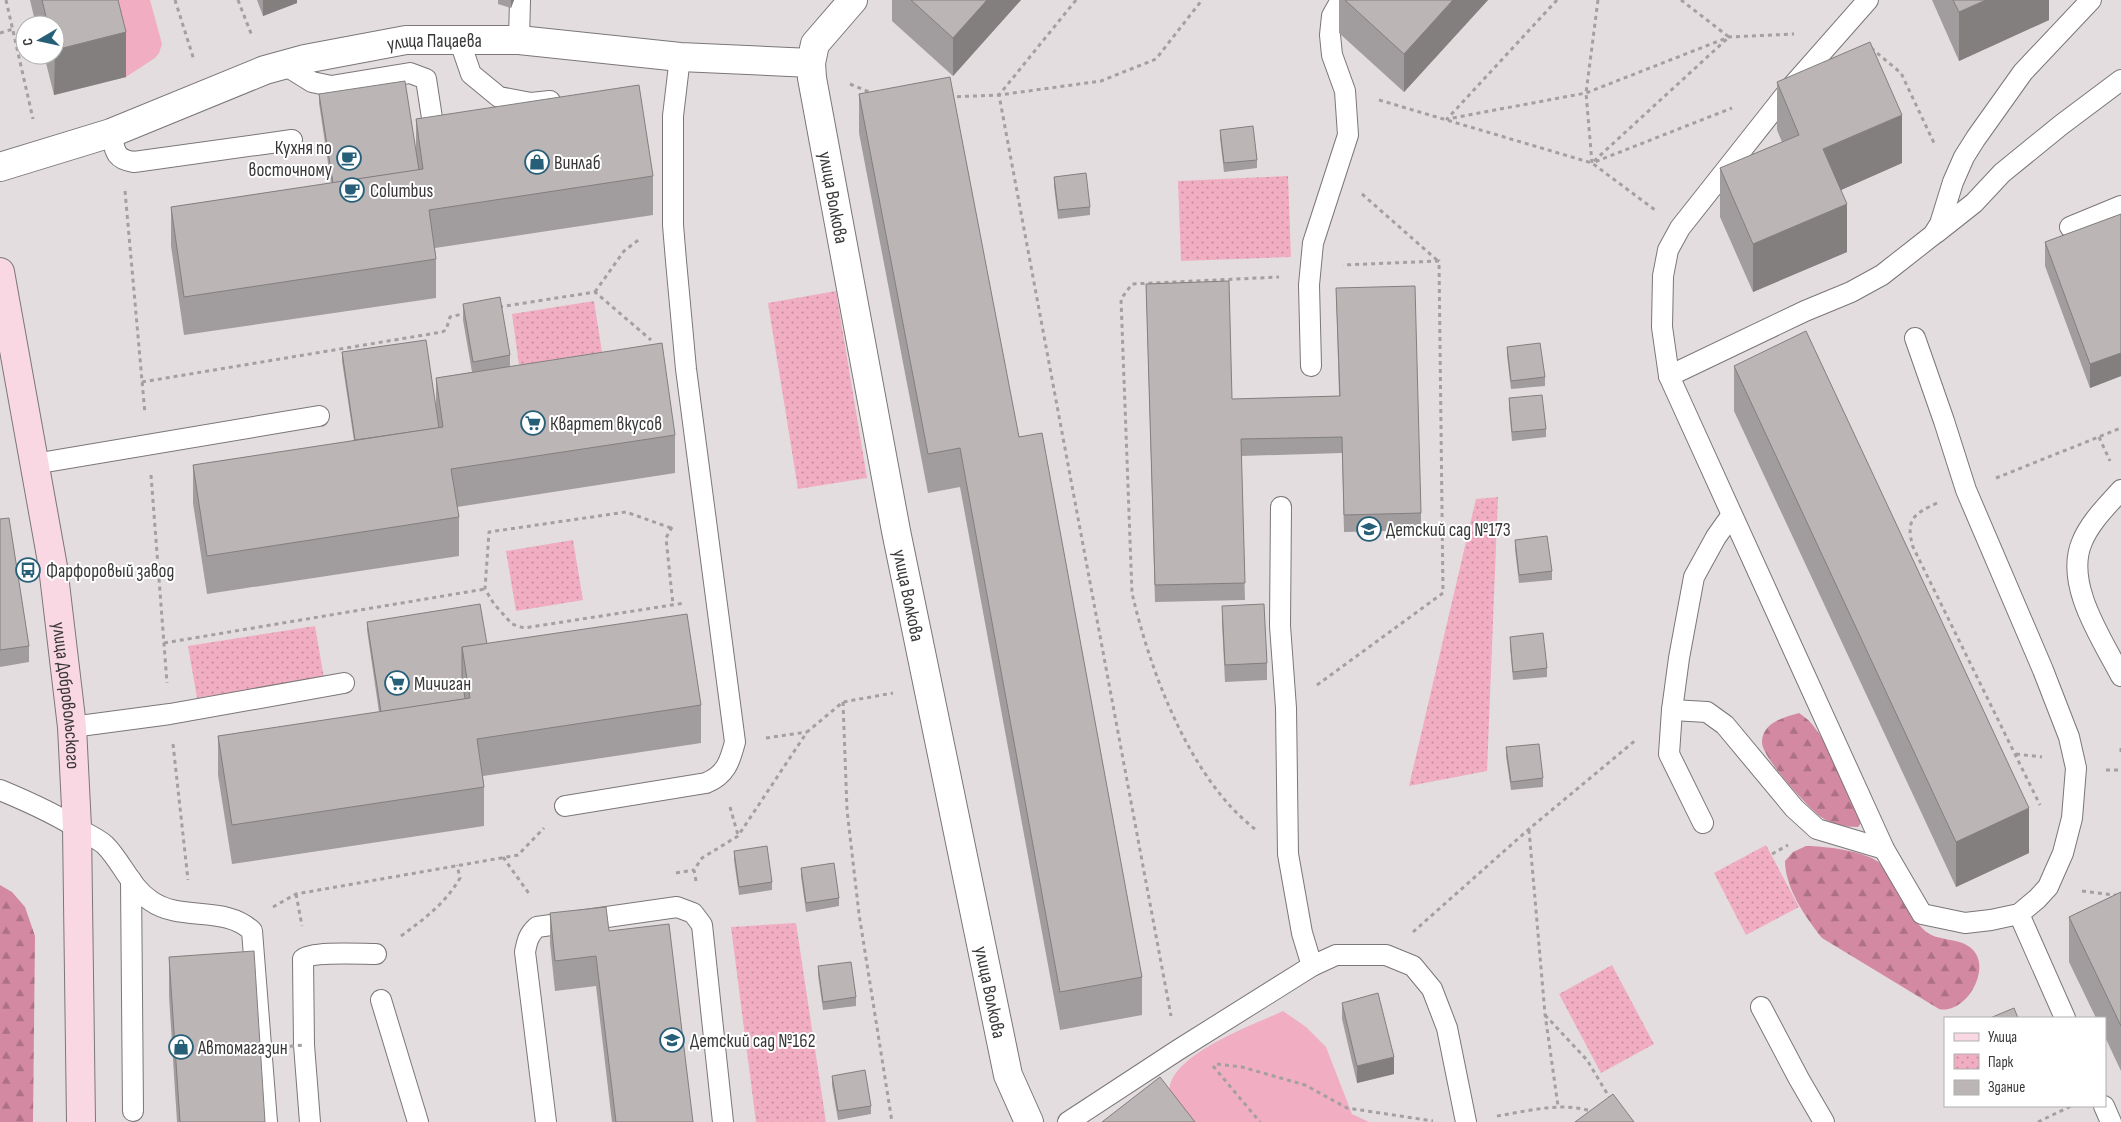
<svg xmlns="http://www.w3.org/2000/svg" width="2121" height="1122" viewBox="0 0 2121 1122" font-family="'Sofia Sans Condensed',sans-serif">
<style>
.green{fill:#f1aec3}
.forest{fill:url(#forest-firs)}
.park{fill:url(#park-dots)}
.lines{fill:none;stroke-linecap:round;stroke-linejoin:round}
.service-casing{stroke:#7b7677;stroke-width:22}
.minor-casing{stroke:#7b7677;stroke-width:30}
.secondary-casing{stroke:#7b7677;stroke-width:30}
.path{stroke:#a49fa1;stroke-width:3;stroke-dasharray:4 4;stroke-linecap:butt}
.service{stroke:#fff;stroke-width:20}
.minor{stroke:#fff;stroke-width:28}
.secondary{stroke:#f9d8e4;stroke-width:28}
.path-bridge{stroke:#a49fa1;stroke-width:3;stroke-dasharray:4 4;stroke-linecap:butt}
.wall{fill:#a19c9d}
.shaded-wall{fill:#837f7f}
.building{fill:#bbb5b6;stroke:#837f7f}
.labels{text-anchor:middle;stroke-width:4;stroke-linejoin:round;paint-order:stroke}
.street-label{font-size:19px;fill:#393738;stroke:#fff}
.poi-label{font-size:19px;fill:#393738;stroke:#fff;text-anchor:start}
</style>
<defs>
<pattern id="forest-firs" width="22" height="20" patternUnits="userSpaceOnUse" patternTransform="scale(1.25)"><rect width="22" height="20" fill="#d489a2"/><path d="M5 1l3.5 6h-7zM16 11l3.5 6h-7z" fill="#ad7185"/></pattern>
<pattern id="park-dots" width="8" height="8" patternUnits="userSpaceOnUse" patternTransform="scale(1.25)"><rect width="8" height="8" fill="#f1aec3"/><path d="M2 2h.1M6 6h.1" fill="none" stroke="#c48e9f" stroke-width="1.8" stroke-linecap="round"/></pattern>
</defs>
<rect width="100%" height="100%" fill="#e3dddf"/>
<g class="green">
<path d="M 106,0 L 150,0 L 162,44 L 159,53 L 155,58 L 126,77 Z"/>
<path d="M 1283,1011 L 1306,1027 L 1326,1047 L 1352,1114 L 1369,1122 L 1186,1122 C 1182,1114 1172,1104 1170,1096 C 1161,1057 1256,1024 1283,1011 Z"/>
</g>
<g class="forest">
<path d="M 1799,713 C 1803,716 1808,719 1811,723 C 1828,743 1856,797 1861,823 L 1858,827 C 1845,827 1831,824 1821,817 C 1808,808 1761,756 1762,742 C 1762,723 1784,717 1799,713 Z"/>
<path d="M 1806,846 C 1824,846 1863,851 1877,861 C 1883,865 1887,874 1890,880 C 1900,897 1909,916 1924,930 C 1938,943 1960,936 1973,950 C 1992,970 1965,1015 1939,1009 L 1822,938 C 1806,918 1785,888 1785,861 L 1793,852 Z"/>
<path d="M 0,885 L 12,892 L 25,907 L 35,936 L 33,1122 L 0,1122 Z"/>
</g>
<g class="park">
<path d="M 1288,176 L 1291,257 L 1181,261 L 1178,181 Z"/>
<path d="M 836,291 L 867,478 L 798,489 L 768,303 Z"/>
<path d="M 594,301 L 602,352 L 519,365 L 512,314 Z"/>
<path d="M 1498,497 L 1487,771 L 1409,786 L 1476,499 Z"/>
<path d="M 573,540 L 583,600 L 516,611 L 506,551 Z"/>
<path d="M 315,626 L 324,678 L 197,698 L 188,646 Z"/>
<path d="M 1766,845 L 1799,907 L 1746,935 L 1714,873 Z"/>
<path d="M 796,923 L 826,1122 L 756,1122 L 731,927 Z"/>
<path d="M 1612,965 L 1654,1044 L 1601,1073 L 1559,994 Z"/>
</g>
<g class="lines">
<g class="service-casing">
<g id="service">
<path d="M 1868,0 L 1793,85 L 1680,228 L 1668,250 L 1663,276 L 1662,327 L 1669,376 L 1884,849 L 1922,914 L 1965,923 L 1991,920 L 2019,914 L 2037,899 L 2048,887 L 2063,853 L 2072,818 L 2076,768 L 2069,737 L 2043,670 L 1966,490 L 1944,421 L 1915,338"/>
<path d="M 459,39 L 471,74 L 499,97 L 531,103 L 550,101"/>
<path d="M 519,40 L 520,0"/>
<path d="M 283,64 L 312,82 L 331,86 L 410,73 L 426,79 L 436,144"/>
<path d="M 111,133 C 115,150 114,159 134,162 L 292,140"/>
<path d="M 2070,227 L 2121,206"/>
<path d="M 1936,233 L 1974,203 L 2002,173 L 2061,125 L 2121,80"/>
<path d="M 1311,366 L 1309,285 L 1313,243 L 1348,135 L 1345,91 L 1332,55 L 1330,35 L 1332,16 L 1341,0"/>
<path d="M 1669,376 L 1805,311 L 1851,292 L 1882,275 L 1933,235 L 1940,224 L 1953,182 L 1964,157 L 1976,138 L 2023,72 L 2091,0"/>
<path d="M 34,464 L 319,416"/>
<path d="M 2121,490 C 2107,506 2090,522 2082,542 C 2064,584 2102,639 2121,676"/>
<path d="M 1281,507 L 1280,626 L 1286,708 L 1288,854 L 1302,933 L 1312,966"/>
<path d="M 1672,710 L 1707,712 L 1725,725 L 1794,808 L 1817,829 L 1884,849"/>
<path d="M 72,727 L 170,714 L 344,683"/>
<path d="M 0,790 C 29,802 56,814 82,831 C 90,835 98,839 105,845 C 122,862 131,888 151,901 C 181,922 225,905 252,931 L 267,1122"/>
<path d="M 565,806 L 706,783 C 726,775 730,761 735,742 L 686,369 L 676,261 L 673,225 L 673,116 L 680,57"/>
<path d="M 1703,823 L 1669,754 L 1672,710 L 1679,658 L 1694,577 L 1716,537 L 1731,516"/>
<path d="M 131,880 L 133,1111"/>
<path d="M 2019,914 L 2065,1018"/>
<path d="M 381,1000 L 418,1122"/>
<path d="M 1761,1007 L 1799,1079 L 1824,1122"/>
<path d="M 2104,1106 L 2111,1122"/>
<path d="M 310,1122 L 304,1045 L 303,959 C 313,951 360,954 376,954"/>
<path d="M 546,1122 L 525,952 C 527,942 528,935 537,927 L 677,907 L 693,913 L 702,925 L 723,1122"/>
<path d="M 1068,1122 L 1178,1050 L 1312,966 L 1336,955 L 1386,955 L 1413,966 L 1432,989 L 1447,1028 L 1466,1122"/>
</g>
</g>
<g class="minor-casing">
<g id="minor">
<path id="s1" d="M 853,0 L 815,44 L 811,63 L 812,78 L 896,531 L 1008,1075 L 1029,1122"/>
<path id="s2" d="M 0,167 L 111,133 L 265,70 L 305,59 L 406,40 L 519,40 L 680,57 L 811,63"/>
</g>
</g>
<g class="secondary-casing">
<g id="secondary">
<path id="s3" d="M 0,272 L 53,567 L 72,727 L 77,827 L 81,1122"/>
</g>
</g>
<g class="path">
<path d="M 6,0 L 33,119"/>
<path d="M 175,0 L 194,60"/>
<path d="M 238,0 L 252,36"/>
<path d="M 1076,0 L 999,95 L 1171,1016"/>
<path d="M 1557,0 L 1447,119 L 1586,93 L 1729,37 L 1794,34"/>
<path d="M 1598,0 L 1586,93 L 1592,163 L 1732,108"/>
<path d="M 0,33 L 13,29"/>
<path d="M 1871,48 L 1901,73 L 1934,143"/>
<path d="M 850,84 L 874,94"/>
<path d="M 949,97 L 999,95 L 1101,81 L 1156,59 L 1202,0"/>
<path d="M 1379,100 L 1592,163 L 1655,210"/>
<path d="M 1594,161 L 1729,37 L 1681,0"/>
<path d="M 125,191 L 145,414"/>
<path d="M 1362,194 L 1438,261"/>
<path d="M 595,292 L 624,251 L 641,238"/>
<path d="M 499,307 L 595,292 L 651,340"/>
<path d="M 142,382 L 442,332 L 446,330 L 450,317 L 466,313"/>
<path d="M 2099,437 L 2110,461"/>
<path d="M 151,475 L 167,683"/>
<path d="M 1996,478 L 2121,428"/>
<path d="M 1937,503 C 1914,514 1905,519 1913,547 L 2040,805"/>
<path d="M 672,527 L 666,538 L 673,605"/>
<path d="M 671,528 L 626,512 L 489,532 L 485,589 L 494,604 L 512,624 L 524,628 L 685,603"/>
<path d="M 164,643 L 485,589"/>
<path d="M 1317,685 L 1443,593 L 1439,261 L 1343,265"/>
<path d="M 843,702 L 847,810 L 859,914 L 892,1122"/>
<path d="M 766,738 L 807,732"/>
<path d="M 173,744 L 188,880"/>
<path d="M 2121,748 L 2121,752"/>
<path d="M 2016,754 L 2042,757"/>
<path d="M 2106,770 L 2121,770"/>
<path d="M 730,807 L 738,835"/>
<path d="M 1255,829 C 1190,779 1150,671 1132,593 L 1121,299 L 1132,284 L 1279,277"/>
<path d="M 1529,830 L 1545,1014 L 1558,1106"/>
<path d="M 1772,854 L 1788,845"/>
<path d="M 503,857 L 530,895"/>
<path d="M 676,873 L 694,870"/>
<path d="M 696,881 L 694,870 L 702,858 L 738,836 L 807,732 L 843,702 L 893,693"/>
<path d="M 2082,891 L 2121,896"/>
<path d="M 296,894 L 302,926"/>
<path d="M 273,907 L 296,894 L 518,855 L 544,828"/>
<path d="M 1413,932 L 1529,829 L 1637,739"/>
<path d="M 401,936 C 424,919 445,904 460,878 L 457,865"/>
<path d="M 1545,1015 L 1587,1060 L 1611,1100"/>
<path d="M 1217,1064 L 1242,1067 L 1305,1085 L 1347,1108 L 1433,1121"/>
<path d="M 1213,1066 L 1260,1122"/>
<path d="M 1497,1116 C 1529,1111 1562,1101 1594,1112"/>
<path d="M 2038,1122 L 2071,1106"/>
</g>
<use href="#service" class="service"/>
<use href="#minor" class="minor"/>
<use href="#secondary" class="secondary"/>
<path class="path-bridge" d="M 258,1049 L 304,1045"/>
</g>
<g class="wall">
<path d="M 30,0 L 118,0 L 126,77 L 54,95 L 44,55 L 55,55 L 55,25 L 36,25 Z"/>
<path d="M 257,0 L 297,0 L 297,3 L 263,16 Z"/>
<path d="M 498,0 L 514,0 L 511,8 L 498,4 Z"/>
<path d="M 892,0 L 1021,0 L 953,76 L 892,21 Z"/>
<path d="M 1339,0 L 1488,0 L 1404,92 L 1339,33 Z"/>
<path d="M 1932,0 L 2049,0 L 2049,20 L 1959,61 Z"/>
<path d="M 1777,82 L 1902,163 L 1841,190 L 1847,252 L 1753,292 L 1720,217 L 1720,168 L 1782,142 L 1777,130 Z"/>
<path d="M 319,94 L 416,151 L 416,119 L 653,176 L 653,215 L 435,248 L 436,259 L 436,298 L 184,335 L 171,246 L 171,207 L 331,183 L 319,103 Z"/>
<path d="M 859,94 L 1019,437 L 1142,977 L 1142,1015 L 1060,1030 L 960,487 L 928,493 L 859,133 Z"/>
<path d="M 1220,130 L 1257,160 L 1257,168 L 1224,172 L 1220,138 Z"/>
<path d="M 1054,177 L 1090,207 L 1090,215 L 1058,219 L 1054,186 Z"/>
<path d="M 2121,214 L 2121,376 L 2090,388 L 2045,266 L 2045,242 Z"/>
<path d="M 1146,284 L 1232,399 L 1339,396 L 1336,288 L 1421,513 L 1421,530 L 1344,532 L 1342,453 L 1241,456 L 1245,600 L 1155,602 Z"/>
<path d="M 463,304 L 510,355 L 510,366 L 675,435 L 675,473 L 457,507 L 459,517 L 459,556 L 207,594 L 193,503 L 193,465 L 354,441 L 342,361 L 342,352 L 436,408 L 436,378 L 472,372 L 463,320 Z"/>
<path d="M 1507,347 L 1545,377 L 1545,386 L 1511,389 L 1507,355 Z"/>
<path d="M 1734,366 L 2029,853 L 1956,887 L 1734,411 Z"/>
<path d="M 1509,398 L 1546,429 L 1546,437 L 1512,441 L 1509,407 Z"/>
<path d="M 0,519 L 29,646 L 29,662 L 0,667 Z"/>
<path d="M 1515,540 L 1552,571 L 1552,580 L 1519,583 L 1515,549 Z"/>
<path d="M 1222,606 L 1267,663 L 1267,680 L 1225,682 L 1222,623 Z"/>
<path d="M 367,622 L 487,644 L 701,705 L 701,743 L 483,776 L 484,787 L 484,826 L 232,864 L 218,775 L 218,736 L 379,712 L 367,630 Z"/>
<path d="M 1510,637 L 1547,668 L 1547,677 L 1513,680 L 1510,646 Z"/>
<path d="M 1506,747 L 1543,778 L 1543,787 L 1511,790 L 1506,756 Z"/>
<path d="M 734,851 L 772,882 L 772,890 L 739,895 L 734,860 Z"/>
<path d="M 801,868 L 839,898 L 839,906 L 806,912 L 801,876 Z"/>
<path d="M 2121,892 L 2121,1071 L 2105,1037 L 2105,1018 L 2096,1018 L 2069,962 L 2069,917 Z"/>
<path d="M 550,913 L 609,931 L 693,1122 L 612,1122 L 596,986 L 555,991 L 550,943 Z"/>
<path d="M 169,957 L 265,1122 L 177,1122 L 169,996 Z"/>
<path d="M 818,966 L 856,997 L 856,1006 L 823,1010 L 818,975 Z"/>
<path d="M 1342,1003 L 1394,1074 L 1357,1083 L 1342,1019 Z"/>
<path d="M 832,1076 L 871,1106 L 871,1114 L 838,1120 L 832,1085 Z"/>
</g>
<g class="shaded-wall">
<path d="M 263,0 L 297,0 L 297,3 L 263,16 Z"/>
<path d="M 511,0 L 514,0 L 511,8 Z"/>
<path d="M 987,0 L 1021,0 L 953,76 L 953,38 Z"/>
<path d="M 1453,0 L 1488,0 L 1404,92 L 1404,54 Z"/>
<path d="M 1986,0 L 2049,0 L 2049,20 L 1959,61 L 1959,12 Z"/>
<path d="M 126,32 L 126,77 L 54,95 L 55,50 Z"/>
<path d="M 1902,115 L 1902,163 L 1823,198 L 1823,149 Z"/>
<path d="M 1847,204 L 1847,252 L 1753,292 L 1753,244 Z"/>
<path d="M 2121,353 L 2121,376 L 2090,388 L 2090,364 Z"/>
<path d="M 2029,808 L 2029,853 L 1956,887 L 1956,842 Z"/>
<path d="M 1394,1057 L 1394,1074 L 1357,1083 L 1357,1066 Z"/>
</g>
<g class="building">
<path d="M 42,0 L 118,0 L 126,32 L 55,50 L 55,25 L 48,25 Z"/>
<path d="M 911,0 L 987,0 L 953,38 Z"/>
<path d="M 1345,0 L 1453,0 L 1404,54 Z"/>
<path d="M 1953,0 L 1986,0 L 1959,12 Z"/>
<path d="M 1870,42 L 1902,115 L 1823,149 L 1847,204 L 1753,244 L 1720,168 L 1799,135 L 1777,82 Z"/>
<path d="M 950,77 L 1019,437 L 1042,433 L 1142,977 L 1060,992 L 960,448 L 928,454 L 859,94 Z"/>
<path d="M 405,81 L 419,170 L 333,183 L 319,94 Z"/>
<path d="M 639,85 L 653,176 L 429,210 L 436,259 L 184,297 L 171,207 L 423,169 L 416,119 Z"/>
<path d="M 1253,126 L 1257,160 L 1224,163 L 1220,130 Z"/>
<path d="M 1086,173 L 1090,207 L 1058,210 L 1054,177 Z"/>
<path d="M 2121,214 L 2121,353 L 2090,364 L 2045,242 Z"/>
<path d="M 1229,281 L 1232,399 L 1340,396 L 1336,288 L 1415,286 L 1421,513 L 1344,515 L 1342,437 L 1241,439 L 1245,583 L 1155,585 L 1146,284 Z"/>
<path d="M 500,297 L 510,355 L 473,362 L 463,304 Z"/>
<path d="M 1806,331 L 2029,808 L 1956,842 L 1734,366 Z"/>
<path d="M 426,340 L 439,428 L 355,440 L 342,352 Z"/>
<path d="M 662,343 L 675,435 L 451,469 L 459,517 L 207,556 L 193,465 L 443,427 L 436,378 Z"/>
<path d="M 1540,343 L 1545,377 L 1511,381 L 1507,347 Z"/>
<path d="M 1542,395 L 1546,429 L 1512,432 L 1509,398 Z"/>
<path d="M 9,518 L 29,646 L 0,650 L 0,519 Z"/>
<path d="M 1547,536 L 1552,571 L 1519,575 L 1515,540 Z"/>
<path d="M 480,604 L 487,644 L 462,647 L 462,677 L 465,699 L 381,712 L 367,622 Z"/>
<path d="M 1264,604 L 1267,663 L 1225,665 L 1222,606 Z"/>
<path d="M 687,614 L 701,705 L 477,739 L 484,787 L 232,825 L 218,736 L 470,698 L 462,647 Z"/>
<path d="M 1543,633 L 1547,668 L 1513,672 L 1510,637 Z"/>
<path d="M 1539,744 L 1543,778 L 1511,782 L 1506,747 Z"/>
<path d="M 767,846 L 772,882 L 739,887 L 734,851 Z"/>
<path d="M 834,863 L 839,898 L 806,903 L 801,868 Z"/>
<path d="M 2121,892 L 2121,1026 L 2069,917 Z"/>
<path d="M 606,907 L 609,931 L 669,924 L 693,1122 L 616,1122 L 596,956 L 555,961 L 550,913 Z"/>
<path d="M 254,951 L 265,1122 L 180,1122 L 169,957 Z"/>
<path d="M 851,962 L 856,997 L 823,1002 L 818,966 Z"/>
<path d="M 1378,993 L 1394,1057 L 1357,1066 L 1342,1003 Z"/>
<path d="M 2014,1008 L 2018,1018 L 1990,1018 Z"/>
<path d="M 865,1070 L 871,1106 L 838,1111 L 832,1076 Z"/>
<path d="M 1160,1077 L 1195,1122 L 1102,1122 Z"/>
<path d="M 1613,1094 L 1634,1122 L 1575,1122 Z"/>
</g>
<defs>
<g id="cafe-ring" transform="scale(1.25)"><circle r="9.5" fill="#fff" stroke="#275f79" stroke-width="1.5"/><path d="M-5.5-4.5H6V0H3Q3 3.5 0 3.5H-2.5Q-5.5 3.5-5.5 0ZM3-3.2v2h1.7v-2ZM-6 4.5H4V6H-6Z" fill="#275f79"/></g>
<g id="shop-ring" transform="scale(1.25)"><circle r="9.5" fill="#fff" stroke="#275f79" stroke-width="1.5"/><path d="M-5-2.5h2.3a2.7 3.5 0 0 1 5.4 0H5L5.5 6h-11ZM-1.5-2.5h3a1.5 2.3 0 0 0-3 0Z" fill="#275f79"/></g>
<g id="supermarket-ring" transform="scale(1.25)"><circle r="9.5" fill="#fff" stroke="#275f79" stroke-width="1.5"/><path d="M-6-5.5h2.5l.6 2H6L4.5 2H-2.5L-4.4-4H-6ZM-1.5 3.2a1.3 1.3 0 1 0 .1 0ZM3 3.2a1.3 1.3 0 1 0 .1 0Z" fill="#275f79"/></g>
<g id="school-ring" transform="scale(1.25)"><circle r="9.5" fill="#fff" stroke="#275f79" stroke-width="1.5"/><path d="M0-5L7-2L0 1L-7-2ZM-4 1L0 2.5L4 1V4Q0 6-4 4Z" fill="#275f79"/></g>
<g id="bus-ring" transform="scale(1.25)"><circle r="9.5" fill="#fff" stroke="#275f79" stroke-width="1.5"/><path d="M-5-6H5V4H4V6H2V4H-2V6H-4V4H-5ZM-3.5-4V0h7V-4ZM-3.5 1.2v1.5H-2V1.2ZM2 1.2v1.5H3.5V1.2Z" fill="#275f79"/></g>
</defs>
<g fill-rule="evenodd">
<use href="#cafe-ring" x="349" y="158"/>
<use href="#shop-ring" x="537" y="162"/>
<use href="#cafe-ring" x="352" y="190"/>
<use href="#supermarket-ring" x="533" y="423"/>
<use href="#school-ring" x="1369" y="529"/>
<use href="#bus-ring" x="28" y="570"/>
<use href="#supermarket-ring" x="397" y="683"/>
<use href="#school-ring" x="672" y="1040"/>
<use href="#shop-ring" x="181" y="1047"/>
</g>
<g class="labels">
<g class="street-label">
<text dy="7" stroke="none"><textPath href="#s2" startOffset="455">улица Пацаева</textPath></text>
<text dy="7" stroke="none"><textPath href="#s1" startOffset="214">улица Волкова</textPath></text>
<text dy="7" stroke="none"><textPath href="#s1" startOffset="619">улица Волкова</textPath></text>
<text dy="7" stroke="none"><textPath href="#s3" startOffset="429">улица Добровольского</textPath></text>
<text dy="7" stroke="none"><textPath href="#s1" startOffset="1024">улица Волкова</textPath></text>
</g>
<g class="poi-label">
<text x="332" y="154" text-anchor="end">Кухня по<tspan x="332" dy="22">восточному</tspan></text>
<text x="554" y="169">Винлаб</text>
<text x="370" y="197">Columbus</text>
<text x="550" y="430">Квартет вкусов</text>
<text x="1386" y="536">Детский сад №173</text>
<text x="46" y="577">Фарфоровый завод</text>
<text x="414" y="690">Мичиган</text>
<text x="690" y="1047">Детский сад №162</text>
<text x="198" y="1054">Автомагазин</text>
</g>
</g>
<rect x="1944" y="1017" width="162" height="90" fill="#ffffff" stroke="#b0afaf"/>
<rect x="1954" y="1033" width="25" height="8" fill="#f9d8e4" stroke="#b0afaf"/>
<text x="1988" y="1042" font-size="15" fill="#393738">Улица</text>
<rect x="1954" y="1054" width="25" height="15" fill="url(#park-dots)" stroke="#b0afaf"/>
<text x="1988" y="1067" font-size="15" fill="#393738">Парк</text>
<rect x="1954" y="1080" width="25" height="15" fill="#bbb5b6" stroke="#b0afaf"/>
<text x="1988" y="1092" font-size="15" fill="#393738">Здание</text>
<g transform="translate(40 40) rotate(261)"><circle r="24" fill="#ffffff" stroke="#b0afaf"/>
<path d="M0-4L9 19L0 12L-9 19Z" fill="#275f79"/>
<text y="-8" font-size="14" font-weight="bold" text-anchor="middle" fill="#393738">С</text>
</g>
</svg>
